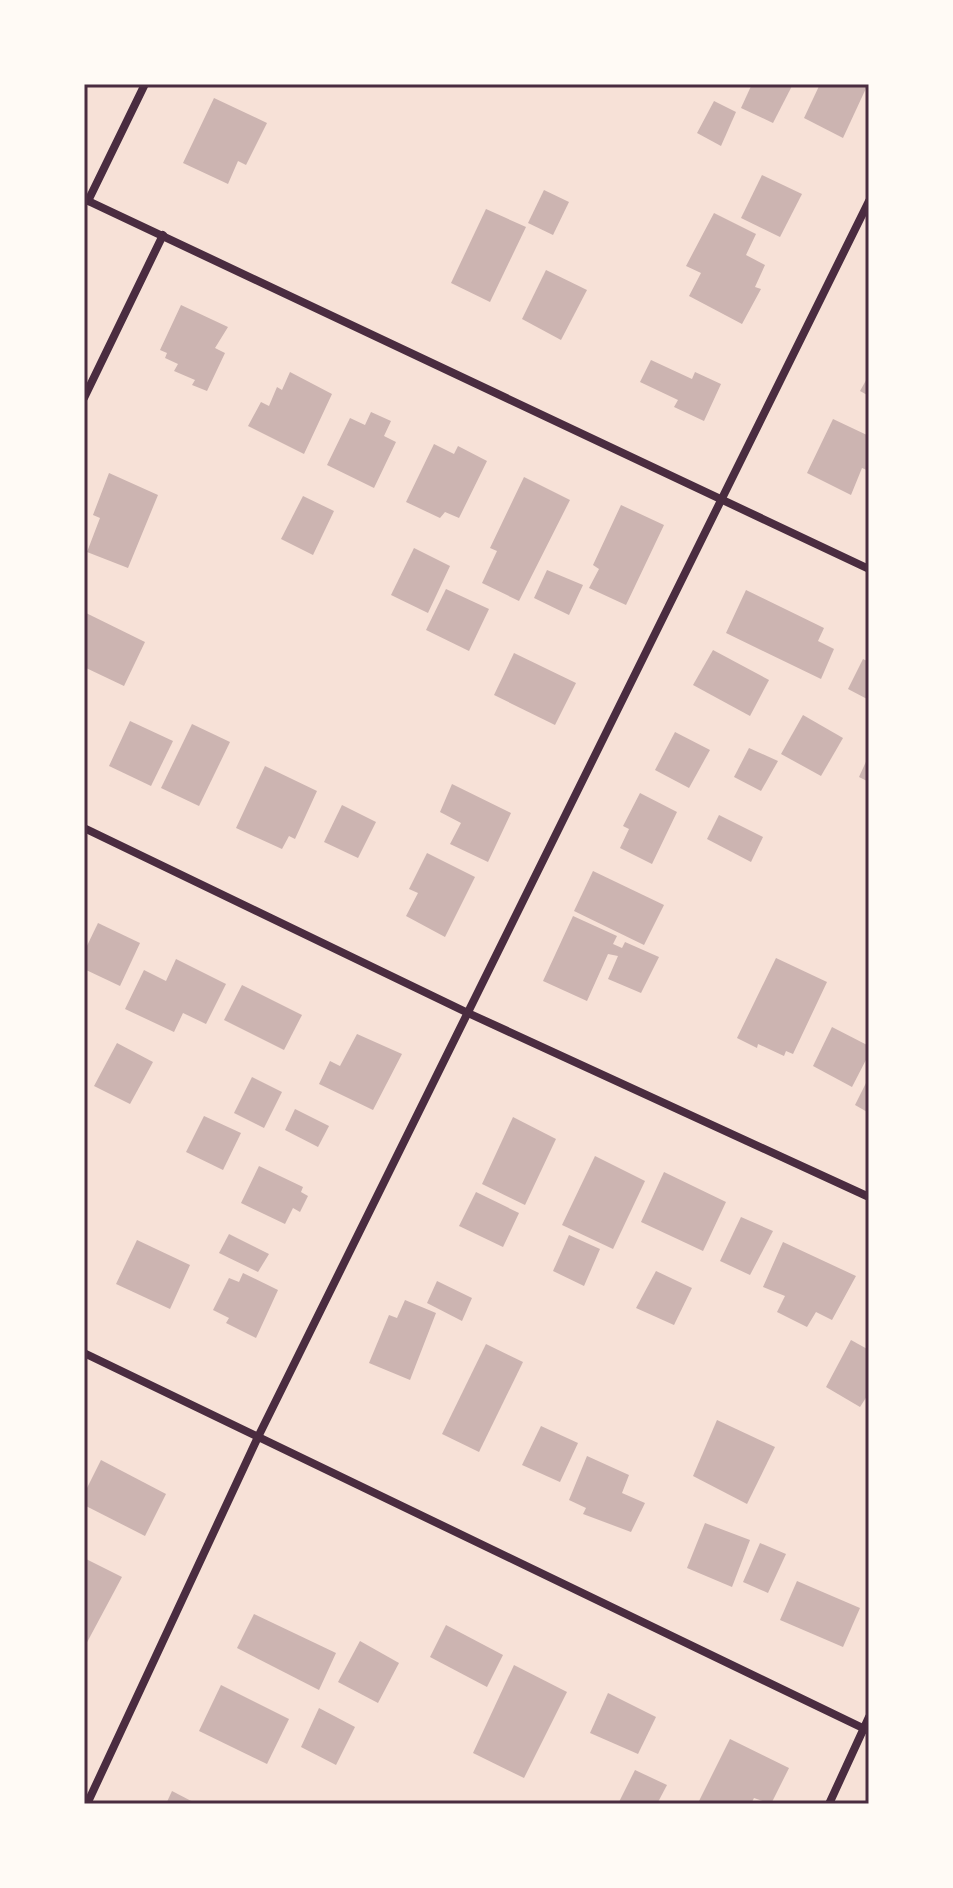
<svg xmlns="http://www.w3.org/2000/svg" width="953" height="1888" viewBox="0 0 953 1888" font-family="'Golos Text',sans-serif">
<style>
.building{fill:#ccb4b1}
.lines{fill:none;stroke-linecap:round;stroke-linejoin:round}
.minor{stroke:#4a2c40;stroke-width:8}
.neatline{fill:none;stroke:#4a2c40;stroke-width:3}
</style>
<rect width="100%" height="100%" fill="#f7e1d7"/>
<g class="building">
<path d="M 752,84 L 793,84 L 773,123 L 741,108 Z"/>
<path d="M 820,84 L 868,84 L 843,138 L 804,118 Z"/>
<path d="M 214,98 L 267,123 L 246,165 L 238,161 L 228,184 L 183,163 Z"/>
<path d="M 714,101 L 736,112 L 721,146 L 697,133 Z"/>
<path d="M 762,175 L 802,194 L 780,237 L 741,218 Z"/>
<path d="M 544,190 L 569,202 L 553,235 L 528,223 Z"/>
<path d="M 486,209 L 526,227 L 490,302 L 451,283 Z"/>
<path d="M 714,213 L 756,234 L 746,255 L 765,265 L 755,287 L 761,289 L 742,324 L 689,296 L 701,273 L 686,266 Z"/>
<path d="M 546,270 L 587,290 L 561,340 L 522,319 Z"/>
<path d="M 181,305 L 228,327 L 215,348 L 225,353 L 207,391 L 192,385 L 195,380 L 174,371 L 178,364 L 165,358 L 167,353 L 160,350 Z"/>
<path d="M 651,360 L 692,379 L 695,372 L 721,384 L 704,421 L 674,407 L 678,400 L 640,382 Z"/>
<path d="M 290,372 L 332,394 L 304,454 L 248,426 L 261,402 L 269,406 L 277,387 L 282,390 Z"/>
<path d="M 869,375 L 869,396 L 860,391 Z"/>
<path d="M 371,412 L 391,421 L 384,436 L 396,442 L 374,488 L 327,465 L 350,418 L 365,425 Z"/>
<path d="M 833,419 L 869,436 L 869,471 L 862,468 L 851,495 L 807,473 Z"/>
<path d="M 434,444 L 454,454 L 458,446 L 487,461 L 459,518 L 445,512 L 440,518 L 406,502 Z"/>
<path d="M 109,473 L 158,495 L 128,568 L 87,552 L 100,518 L 93,515 Z"/>
<path d="M 524,477 L 570,500 L 519,601 L 482,583 L 497,551 L 490,548 Z"/>
<path d="M 303,496 L 334,511 L 313,555 L 281,539 Z"/>
<path d="M 621,505 L 664,525 L 626,605 L 589,588 L 599,569 L 593,565 Z"/>
<path d="M 414,548 L 450,566 L 428,613 L 391,595 Z"/>
<path d="M 547,570 L 583,585 L 569,615 L 534,598 Z"/>
<path d="M 446,589 L 489,609 L 469,651 L 426,630 Z"/>
<path d="M 746,590 L 824,628 L 818,641 L 834,649 L 821,679 L 726,633 Z"/>
<path d="M 84,612 L 145,642 L 124,686 L 84,667 Z"/>
<path d="M 713,650 L 769,680 L 750,716 L 693,685 Z"/>
<path d="M 514,653 L 576,683 L 555,725 L 494,695 Z"/>
<path d="M 863,659 L 869,662 L 869,700 L 848,689 Z"/>
<path d="M 803,715 L 843,738 L 821,776 L 781,754 Z"/>
<path d="M 130,721 L 173,741 L 151,786 L 109,766 Z"/>
<path d="M 192,724 L 230,742 L 199,806 L 161,788 Z"/>
<path d="M 675,732 L 710,750 L 689,788 L 655,770 Z"/>
<path d="M 749,748 L 778,761 L 761,791 L 734,777 Z"/>
<path d="M 869,755 L 869,782 L 859,777 Z"/>
<path d="M 265,766 L 317,791 L 295,839 L 289,836 L 282,849 L 236,828 Z"/>
<path d="M 452,784 L 511,813 L 488,862 L 450,844 L 461,823 L 440,812 Z"/>
<path d="M 640,793 L 677,812 L 652,864 L 620,848 L 629,829 L 623,826 Z"/>
<path d="M 342,805 L 376,822 L 358,858 L 324,842 Z"/>
<path d="M 719,815 L 763,837 L 751,862 L 707,839 Z"/>
<path d="M 427,853 L 475,877 L 445,937 L 406,916 L 418,893 L 409,889 Z"/>
<path d="M 593,871 L 664,905 L 644,945 L 574,911 Z"/>
<path d="M 573,916 L 617,936 L 613,944 L 622,948 L 625,942 L 659,957 L 641,993 L 608,979 L 618,956 L 608,954 L 587,1001 L 543,981 Z"/>
<path d="M 98,923 L 140,943 L 120,986 L 84,969 L 84,952 Z"/>
<path d="M 776,958 L 827,982 L 793,1054 L 786,1051 L 784,1056 L 758,1044 L 757,1048 L 737,1038 Z"/>
<path d="M 176,959 L 226,984 L 206,1024 L 183,1013 L 174,1032 L 125,1009 L 144,970 L 166,981 Z"/>
<path d="M 242,985 L 302,1015 L 284,1050 L 224,1020 Z"/>
<path d="M 832,1027 L 869,1046 L 869,1054 L 852,1087 L 813,1066 Z"/>
<path d="M 357,1034 L 402,1054 L 373,1110 L 319,1084 L 330,1061 L 340,1066 Z"/>
<path d="M 117,1043 L 153,1062 L 130,1104 L 94,1086 Z"/>
<path d="M 252,1077 L 282,1092 L 264,1128 L 234,1113 Z"/>
<path d="M 869,1077 L 869,1113 L 855,1105 Z"/>
<path d="M 295,1109 L 329,1126 L 318,1147 L 285,1130 Z"/>
<path d="M 204,1116 L 241,1133 L 223,1170 L 186,1152 Z"/>
<path d="M 513,1117 L 556,1139 L 525,1205 L 482,1184 Z"/>
<path d="M 595,1156 L 645,1181 L 613,1249 L 562,1225 Z"/>
<path d="M 259,1166 L 303,1187 L 301,1192 L 308,1196 L 300,1212 L 293,1208 L 285,1224 L 241,1203 Z"/>
<path d="M 664,1172 L 726,1202 L 703,1251 L 641,1222 Z"/>
<path d="M 476,1192 L 519,1213 L 503,1247 L 459,1226 Z"/>
<path d="M 741,1217 L 773,1231 L 750,1275 L 720,1261 Z"/>
<path d="M 229,1234 L 269,1254 L 258,1272 L 219,1253 Z"/>
<path d="M 569,1235 L 600,1249 L 584,1286 L 553,1271 Z"/>
<path d="M 137,1240 L 190,1265 L 170,1309 L 116,1284 Z"/>
<path d="M 783,1242 L 856,1276 L 832,1320 L 816,1312 L 807,1327 L 777,1312 L 785,1296 L 763,1287 Z"/>
<path d="M 656,1271 L 692,1288 L 674,1325 L 636,1308 Z"/>
<path d="M 243,1273 L 278,1290 L 256,1338 L 226,1323 L 229,1318 L 213,1310 L 229,1278 L 239,1282 Z"/>
<path d="M 437,1281 L 472,1298 L 462,1321 L 427,1303 Z"/>
<path d="M 405,1300 L 436,1313 L 410,1380 L 369,1363 L 389,1315 L 397,1318 Z"/>
<path d="M 851,1340 L 869,1350 L 869,1393 L 860,1407 L 826,1387 Z"/>
<path d="M 486,1344 L 523,1362 L 479,1452 L 442,1434 Z"/>
<path d="M 717,1420 L 775,1447 L 747,1504 L 693,1476 Z"/>
<path d="M 541,1426 L 578,1443 L 560,1482 L 522,1465 Z"/>
<path d="M 587,1456 L 629,1475 L 622,1493 L 645,1503 L 631,1532 L 583,1514 L 586,1508 L 569,1500 Z"/>
<path d="M 101,1460 L 166,1494 L 145,1536 L 84,1505 L 84,1494 Z"/>
<path d="M 705,1523 L 750,1540 L 732,1587 L 687,1568 Z"/>
<path d="M 760,1543 L 786,1554 L 768,1593 L 743,1582 Z"/>
<path d="M 84,1558 L 122,1577 L 84,1648 Z"/>
<path d="M 797,1581 L 860,1608 L 843,1647 L 780,1620 Z"/>
<path d="M 254,1614 L 336,1653 L 319,1690 L 237,1648 Z"/>
<path d="M 446,1625 L 503,1655 L 487,1687 L 430,1657 Z"/>
<path d="M 360,1641 L 399,1663 L 378,1703 L 338,1682 Z"/>
<path d="M 514,1665 L 567,1692 L 524,1778 L 473,1753 Z"/>
<path d="M 221,1685 L 289,1719 L 267,1764 L 199,1731 Z"/>
<path d="M 608,1693 L 656,1717 L 638,1754 L 590,1733 Z"/>
<path d="M 319,1708 L 355,1727 L 336,1765 L 301,1747 Z"/>
<path d="M 730,1739 L 789,1768 L 771,1804 L 754,1798 L 751,1804 L 698,1803 Z"/>
<path d="M 635,1770 L 667,1785 L 657,1804 L 618,1804 Z"/>
<path d="M 172,1791 L 197,1804 L 166,1804 Z"/>
</g>
<g class="lines">
<g class="minor">
<path d="M 84,199 L 869,569"/>
<path d="M 88,201 L 145,84"/>
<path d="M 84,398 L 163,235"/>
<path d="M 84,828 L 468,1013 L 869,1197"/>
<path d="M 84,1353 L 869,1731"/>
<path d="M 87,1804 L 258,1437 L 869,201"/>
<path d="M 829,1804 L 869,1717"/>
</g>
</g>
<rect width="953" height="1888" fill="none" stroke="#fffaf5" stroke-width="172"/>
<rect x="86" y="86" width="781" height="1716" class="neatline"/>
</svg>
